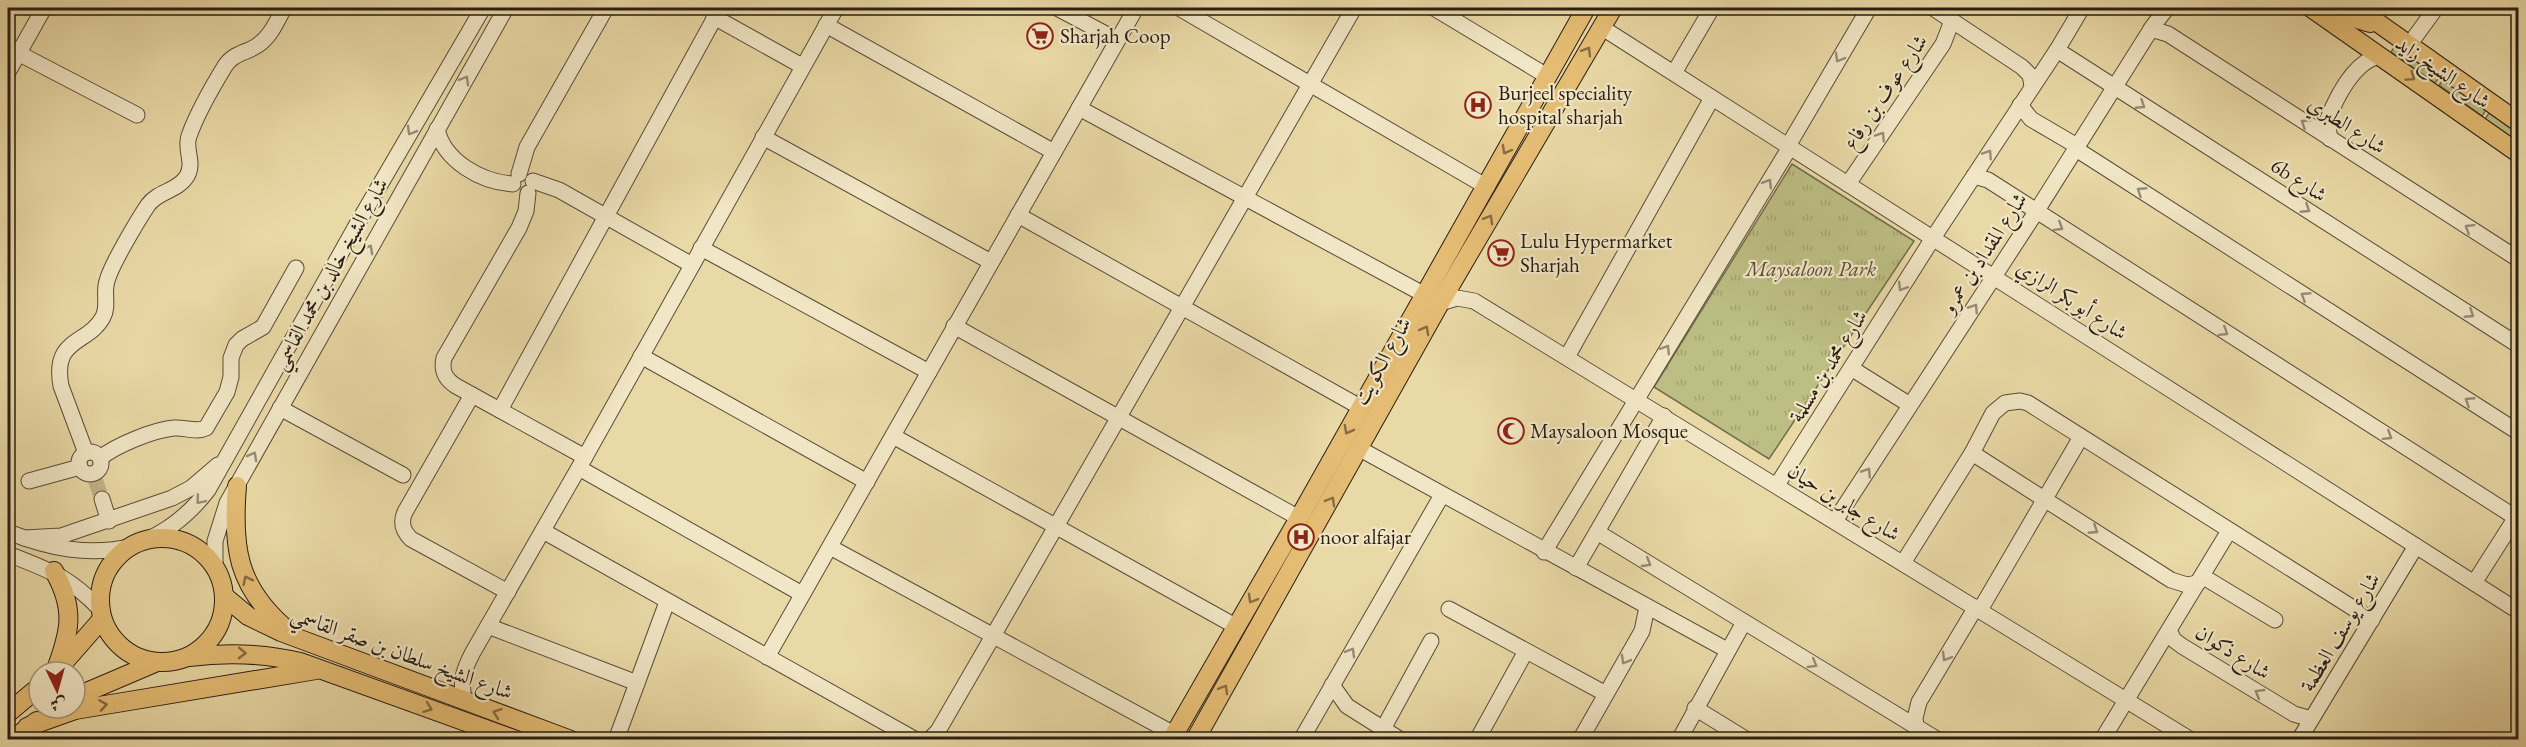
<svg xmlns="http://www.w3.org/2000/svg" width="2526" height="747" viewBox="0 0 2526 747" font-family="'EB Garamond',Amiri,serif">
<style>
.grass{fill:url(#grass-tufts);stroke:#726e4c;stroke-width:1.5}
.lines{fill:none;stroke-linecap:round;stroke-linejoin:round}
.minor-tunnel{stroke:#c3b389;stroke-width:15;stroke-dasharray:15 8;stroke-linecap:butt}
.minor-casing{stroke:#594c38;stroke-width:17}
.major-casing{stroke:#291d14;stroke-width:20}
.minor{stroke:#f1e6c5;stroke-width:15}
.major{stroke:#e4bc73;stroke-width:18}
.oneway{stroke:#866c44}
.oneway2{stroke:#978c75}
.labels{text-anchor:middle;stroke-width:4.5;stroke-linejoin:round;paint-order:stroke}
.poi-label{font-size:21px;fill:#291d14;stroke:#f1e6c5;text-anchor:start}
.street-label{font-size:21px;fill:#291d14;stroke:#f1e6c5}
.park-label{font-size:21px;font-style:italic;fill:#554d35;stroke:#f1e6c5}
</style>
<defs>
<pattern id="grass-tufts" width="24" height="20" patternUnits="userSpaceOnUse" patternTransform="scale(1.5)"><rect width="24" height="20" fill="#bcbe83"/><path d="M3 7l-1-3M5 7V3M7 7l1-3M15 17l-1-3M17 17v-4M19 17l1-3" fill="none" stroke="#a2a370"/></pattern>
</defs>
<rect width="100%" height="100%" fill="#e9d9a6"/>
<filter id="stains"><feTurbulence type="fractalNoise" baseFrequency=".00333" numOctaves="4"/><feColorMatrix values="0 0 0 0 .2 0 0 0 0 .09 0 0 0 0 .02 0 0 0 .5 -.17"/></filter>
<radialGradient id="worn" r=".72"><stop offset=".6" stop-color="#630" stop-opacity="0"/><stop offset="1" stop-color="#630" stop-opacity=".3"/></radialGradient>
<g class="grass">
<path d="M 2395,46 L 2439,78 L 2435,83 L 2391,52 Z"/>
<path d="M 2443,80 L 2486,110 L 2482,116 L 2439,85 Z"/>
<path d="M 2489,113 L 2518,133 L 2518,142 L 2485,119 Z"/>
<path d="M 1792,164 L 1914,241 L 1769,459 L 1654,387 Z"/>
</g>
<g class="lines">
<path class="minor-tunnel" d="M 95,479 L 102,499"/>
<g class="minor-casing">
<g id="minor">
<path d="M 1057,8 L 1117,40"/>
<path d="M 1179,8 L 1487,187"/>
<path d="M 1434,8 L 1547,76"/>
<path d="M 1933,8 L 2022,67 L 2030,75 L 2032,86"/>
<path d="M 714,17 L 802,66"/>
<path d="M 826,25 L 1054,152"/>
<path d="M 1601,27 L 2518,611"/>
<path d="M 2151,29 L 2168,34 L 2518,259"/>
<path d="M 2409,45 L 2436,8"/>
<path d="M 2057,50 L 2518,345"/>
<path d="M 18,53 L 137,115"/>
<path d="M 8,72 L 44,8"/>
<path d="M 1674,73 L 1712,8"/>
<path d="M 2020,105 L 2031,119 L 2077,146"/>
<path d="M 1079,108 L 1425,295"/>
<path d="M 437,129 C 444,161 481,182 513,184"/>
<path d="M 763,137 L 991,262"/>
<path d="M 2330,139 L 2327,121 C 2336,98 2354,61 2380,56"/>
<path d="M 1788,146 L 1869,8"/>
<path d="M 2076,149 L 2518,432"/>
<path d="M 519,174 L 527,147 L 606,8"/>
<path d="M 1974,176 L 1988,180 L 2518,519"/>
<path d="M 533,181 L 559,190 L 692,265"/>
<path d="M 1848,184 L 1943,44 L 1952,21"/>
<path d="M 528,193 L 526,211 L 519,228 L 444,358 C 441,371 445,379 456,386 L 585,457"/>
<path d="M 1018,215 L 1360,407"/>
<path d="M 701,248 L 929,372"/>
<path d="M 1440,303 L 1457,298 L 1474,301 L 2191,740"/>
<path d="M 954,326 L 1299,518"/>
<path d="M 641,356 L 867,482"/>
<path d="M 1567,357 L 1712,98"/>
<path d="M 1851,368 L 1910,405"/>
<path d="M 472,395 L 405,512 C 400,523 403,531 411,539 L 508,592"/>
<path d="M 280,408 L 403,475"/>
<path d="M 500,410 L 720,8"/>
<path d="M 893,436 L 1237,627"/>
<path d="M 1360,449 L 1727,650"/>
<circle cx="90" cy="463" r="11"/>
<path d="M 86,453 L 61,386 C 52,337 88,345 103,317 C 109,306 103,293 107,281 C 111,265 138,220 148,205 C 158,191 178,191 187,176 C 195,162 184,149 189,136 C 196,116 214,84 225,66 C 233,53 247,53 258,45 C 271,36 277,21 284,8"/>
<path d="M 1972,453 L 2171,580 L 2187,585 L 2198,583"/>
<path d="M 100,458 C 117,445 153,430 174,428 C 185,427 196,433 206,428 L 227,392 L 231,377 L 231,358 L 236,345 L 242,339 L 263,327 L 296,268"/>
<path d="M 579,468 L 802,594"/>
<path d="M 29,481 L 80,467"/>
<path d="M 1777,485 L 1933,238 L 2057,50 L 2082,8"/>
<path d="M 102,499 L 109,521"/>
<path d="M 1835,521 L 2036,212 L 2153,26 L 2167,8"/>
<path d="M 543,531 L 916,740"/>
<path d="M 8,532 C 49,548 89,557 133,546"/>
<path d="M 1597,532 L 1938,740"/>
<path d="M 24,538 L 61,536 L 172,498 L 191,488 L 218,465"/>
<path d="M 146,540 C 172,529 191,512 208,490 L 356,226 L 483,8"/>
<path d="M 830,547 L 1174,734"/>
<path d="M 1544,552 L 1790,147"/>
<path d="M 8,554 C 49,570 68,576 100,609"/>
<path d="M 1903,563 L 1972,453 L 1993,413 L 2005,403 L 2020,401 L 2028,403 L 2372,620"/>
<path d="M 1576,568 L 1664,416"/>
<path d="M 215,569 L 215,541 L 227,503 L 506,8"/>
<path d="M 2202,576 L 2275,620"/>
<path d="M 2474,583 L 2518,514"/>
<path d="M 1449,609 L 1606,694"/>
<path d="M 1980,610 L 2081,437"/>
<path d="M 488,626 L 637,683"/>
<path d="M 2169,631 L 2174,640 L 2182,646 L 2294,714 L 2311,719"/>
<path d="M 767,657 L 1136,8"/>
<path d="M 1332,685 L 1347,706 L 1401,740"/>
<path d="M 465,701 C 459,682 464,669 473,652 L 585,457 L 836,8"/>
<path d="M 1695,708 L 1747,740"/>
<path d="M 1916,726 L 1915,718 L 1919,702 L 1976,607"/>
<path d="M 1383,729 L 1431,641"/>
<path d="M 616,740 L 667,602"/>
<path d="M 929,740 L 938,731 L 993,636 L 1354,8"/>
<path d="M 1301,740 L 1442,495"/>
<path d="M 1477,740 L 1526,651"/>
<path d="M 1580,740 L 1642,631 L 1647,607"/>
<path d="M 1679,740 L 1744,622"/>
<path d="M 2102,740 L 2229,531"/>
<path d="M 2299,740 L 2416,546"/>
</g>
</g>
<g class="major-casing">
<g id="major">
<path d="M 2311,8 L 2518,153"/>
<path d="M 2336,8 L 2350,17 L 2370,23"/>
<path d="M 2357,8 L 2518,122"/>
<path d="M 237,486 C 232,547 237,586 285,628"/>
<circle cx="162" cy="600" r="62"/>
<path d="M 54,571 C 76,610 70,632 55,672"/>
<path d="M 224,596 L 248,616 L 281,632 L 571,740"/>
<path d="M 189,657 C 227,652 262,653 300,662 L 516,740"/>
<path d="M 60,667 L 102,619"/>
<path d="M 75,697 L 157,662"/>
<path d="M 8,713 L 39,687"/>
<path d="M 27,727 L 75,710 L 316,670"/>
<path d="M 12,740 L 37,721"/>
<path d="M 1171,740 L 1299,518 L 1586,8"/>
<path d="M 1195,740 L 1440,303 L 1613,8"/>
</g>
</g>
<use href="#minor" class="minor"/>
<use href="#major" class="major"/>
</g>
<defs><path id="oneway-chevron" d="M-2-3.5L2.5 0L-2 3.5" fill="none" stroke-width="1.6" stroke-linecap="round" stroke-linejoin="round" transform="scale(1.5)"/></defs>
<g class="oneway">
<use href="#oneway-chevron" transform="translate(1587 51) rotate(-59)"/>
<use href="#oneway-chevron" transform="translate(2411 77) rotate(35)"/>
<use href="#oneway-chevron" transform="translate(1506 150) rotate(119)"/>
<use href="#oneway-chevron" transform="translate(1489 219) rotate(-60)"/>
<use href="#oneway-chevron" transform="translate(1425 330) rotate(-61)"/>
<use href="#oneway-chevron" transform="translate(1348 430) rotate(118)"/>
<use href="#oneway-chevron" transform="translate(1331 501) rotate(-60)"/>
<use href="#oneway-chevron" transform="translate(247 580) rotate(-116)"/>
<use href="#oneway-chevron" transform="translate(1252 599) rotate(120)"/>
<use href="#oneway-chevron" transform="translate(242 653) rotate(1)"/>
<use href="#oneway-chevron" transform="translate(1224 689) rotate(-60)"/>
<use href="#oneway-chevron" transform="translate(103 705) rotate(-9)"/>
<use href="#oneway-chevron" transform="translate(428 708) rotate(20)"/>
<use href="#oneway-chevron" transform="translate(497 713) rotate(-160)"/>
</g>
<g class="oneway2">
<use href="#oneway-chevron" transform="translate(1839 58) rotate(120)"/>
<use href="#oneway-chevron" transform="translate(465 80) rotate(-60)"/>
<use href="#oneway-chevron" transform="translate(2141 105) rotate(33)"/>
<use href="#oneway-chevron" transform="translate(2305 123) rotate(-147)"/>
<use href="#oneway-chevron" transform="translate(411 131) rotate(120)"/>
<use href="#oneway-chevron" transform="translate(1881 136) rotate(-56)"/>
<use href="#oneway-chevron" transform="translate(1988 154) rotate(-57)"/>
<use href="#oneway-chevron" transform="translate(1768 183) rotate(-58)"/>
<use href="#oneway-chevron" transform="translate(2141 191) rotate(-147)"/>
<use href="#oneway-chevron" transform="translate(2306 209) rotate(33)"/>
<use href="#oneway-chevron" transform="translate(2059 227) rotate(32)"/>
<use href="#oneway-chevron" transform="translate(2469 228) rotate(-148)"/>
<use href="#oneway-chevron" transform="translate(369 249) rotate(-61)"/>
<use href="#oneway-chevron" transform="translate(1902 287) rotate(122)"/>
<use href="#oneway-chevron" transform="translate(2305 296) rotate(-147)"/>
<use href="#oneway-chevron" transform="translate(1974 308) rotate(-57)"/>
<use href="#oneway-chevron" transform="translate(2470 314) rotate(33)"/>
<use href="#oneway-chevron" transform="translate(2224 332) rotate(32)"/>
<use href="#oneway-chevron" transform="translate(1666 349) rotate(-58)"/>
<use href="#oneway-chevron" transform="translate(2469 401) rotate(-147)"/>
<use href="#oneway-chevron" transform="translate(2388 436) rotate(32)"/>
<use href="#oneway-chevron" transform="translate(253 456) rotate(-61)"/>
<use href="#oneway-chevron" transform="translate(1867 472) rotate(-57)"/>
<use href="#oneway-chevron" transform="translate(200 500) rotate(130)"/>
<use href="#oneway-chevron" transform="translate(2094 530) rotate(33)"/>
<use href="#oneway-chevron" transform="translate(1647 563) rotate(31)"/>
<use href="#oneway-chevron" transform="translate(1351 652) rotate(-60)"/>
<use href="#oneway-chevron" transform="translate(1946 657) rotate(121)"/>
<use href="#oneway-chevron" transform="translate(1625 660) rotate(120)"/>
<use href="#oneway-chevron" transform="translate(1813 664) rotate(31)"/>
<use href="#oneway-chevron" transform="translate(2259 693) rotate(-149)"/>
</g>
<defs>
<g id="supermarket-ring" transform="scale(1.35)"><circle r="9.5" fill="#f1e6c5" stroke="#8f2418" stroke-width="1.5"/><path d="M-6-5.5h2.5l.6 2H6L4.5 2H-2.5L-4.4-4H-6ZM-1.5 3.2a1.3 1.3 0 1 0 .1 0ZM3 3.2a1.3 1.3 0 1 0 .1 0Z" fill="#8f2418"/></g>
<g id="hospital-ring" transform="scale(1.35)"><circle r="9.5" fill="#f1e6c5" stroke="#8f2418" stroke-width="1.5"/><path d="M-5-5h3v3.5h4V-5h3V5h-3V1.5h-4V5h-3Z" fill="#8f2418"/></g>
<g id="mosque-ring" transform="scale(1.35)"><circle r="9.5" fill="#f1e6c5" stroke="#8f2418" stroke-width="1.5"/><path d="M3.5-4.9A6 6 0 1 0 3.5 4.9A5 5 0 1 1 3.5-4.9Z" fill="#8f2418"/></g>
</defs>
<g fill-rule="evenodd">
<use href="#supermarket-ring" x="1040" y="36"/>
<use href="#hospital-ring" x="1478" y="105"/>
<use href="#supermarket-ring" x="1501" y="253"/>
<use href="#mosque-ring" x="1511" y="431"/>
<use href="#hospital-ring" x="1301" y="537"/>
</g>
<g class="labels">
<g class="poi-label">
<text x="1060" y="43">Sharjah Coop</text>
<text x="1498" y="100">Burjeel speciality<tspan x="1498" dy="24">hospital sharjah</tspan></text>
<text x="1520" y="248">Lulu Hypermarket<tspan x="1520" dy="24">Sharjah</tspan></text>
<text x="1530" y="438">Maysaloon Mosque</text>
<text x="1320" y="544">noor alfajar</text>
</g>
<g class="street-label">
<text transform="translate(2443 72) rotate(35)" y="7">شارع الشيخ زايد</text>
<text transform="translate(1885 92) rotate(-56)" y="7">شارع عوف بن رفاع</text>
<text transform="translate(2347 125) rotate(33)" y="7">شارع الطبري</text>
<text transform="translate(2299 180) rotate(33)" y="7">6b شارع</text>
<text transform="translate(1984 253) rotate(-57)" y="7">شارع المقداد بن عمرو</text>
<text transform="translate(330 274) rotate(-61)" y="7">شارع الشيخ خالد بن محمد القاسمي</text>
<text transform="translate(2072 300) rotate(33)" y="7">شارع أبو بكر الرازي</text>
<text transform="translate(1382 361) rotate(-61)" y="7">شارع الكويت</text>
<text transform="translate(1828 366) rotate(-58)" y="7">شارع محمد بن مسلمة</text>
<text transform="translate(1844 502) rotate(32)" y="7">شارع جابر بن حيان</text>
<text transform="translate(2340 632) rotate(-59)" y="7">شارع يوسف العظمة</text>
<text transform="translate(2233 652) rotate(32)" y="7">شارع ذكوان</text>
<text transform="translate(402 653) rotate(20)" y="7">شارع الشيخ سلطان بن صقر القاسمي</text>
</g>
<g class="park-label">
<text x="1811" y="276">Maysaloon Park</text>
</g>
</g>
<rect width="2526" height="747" fill="none" stroke="#e9d9a6" stroke-width="30"/>
<rect x="9" y="9" width="2508" height="729" fill="none" stroke="#291d14" stroke-width="3"/>
<rect x="15" y="15" width="2496" height="717" fill="none" stroke="#291d14" stroke-width="1.5"/>
<g transform="translate(57 690) rotate(175)"><circle r="28" fill="#f1e6c5" stroke="#a1967e" stroke-width="1.5"/>
<path d="M0-4.5L10 22L0 15L-10 22Z" fill="#8f2418"/>
<text y="-9" font-size="16" font-weight="bold" text-anchor="middle" fill="#291d14">ش</text>
</g>
<rect width="100%" height="100%" filter="url(#stains)"/>
<rect width="100%" height="100%" fill="url(#worn)"/>
</svg>
